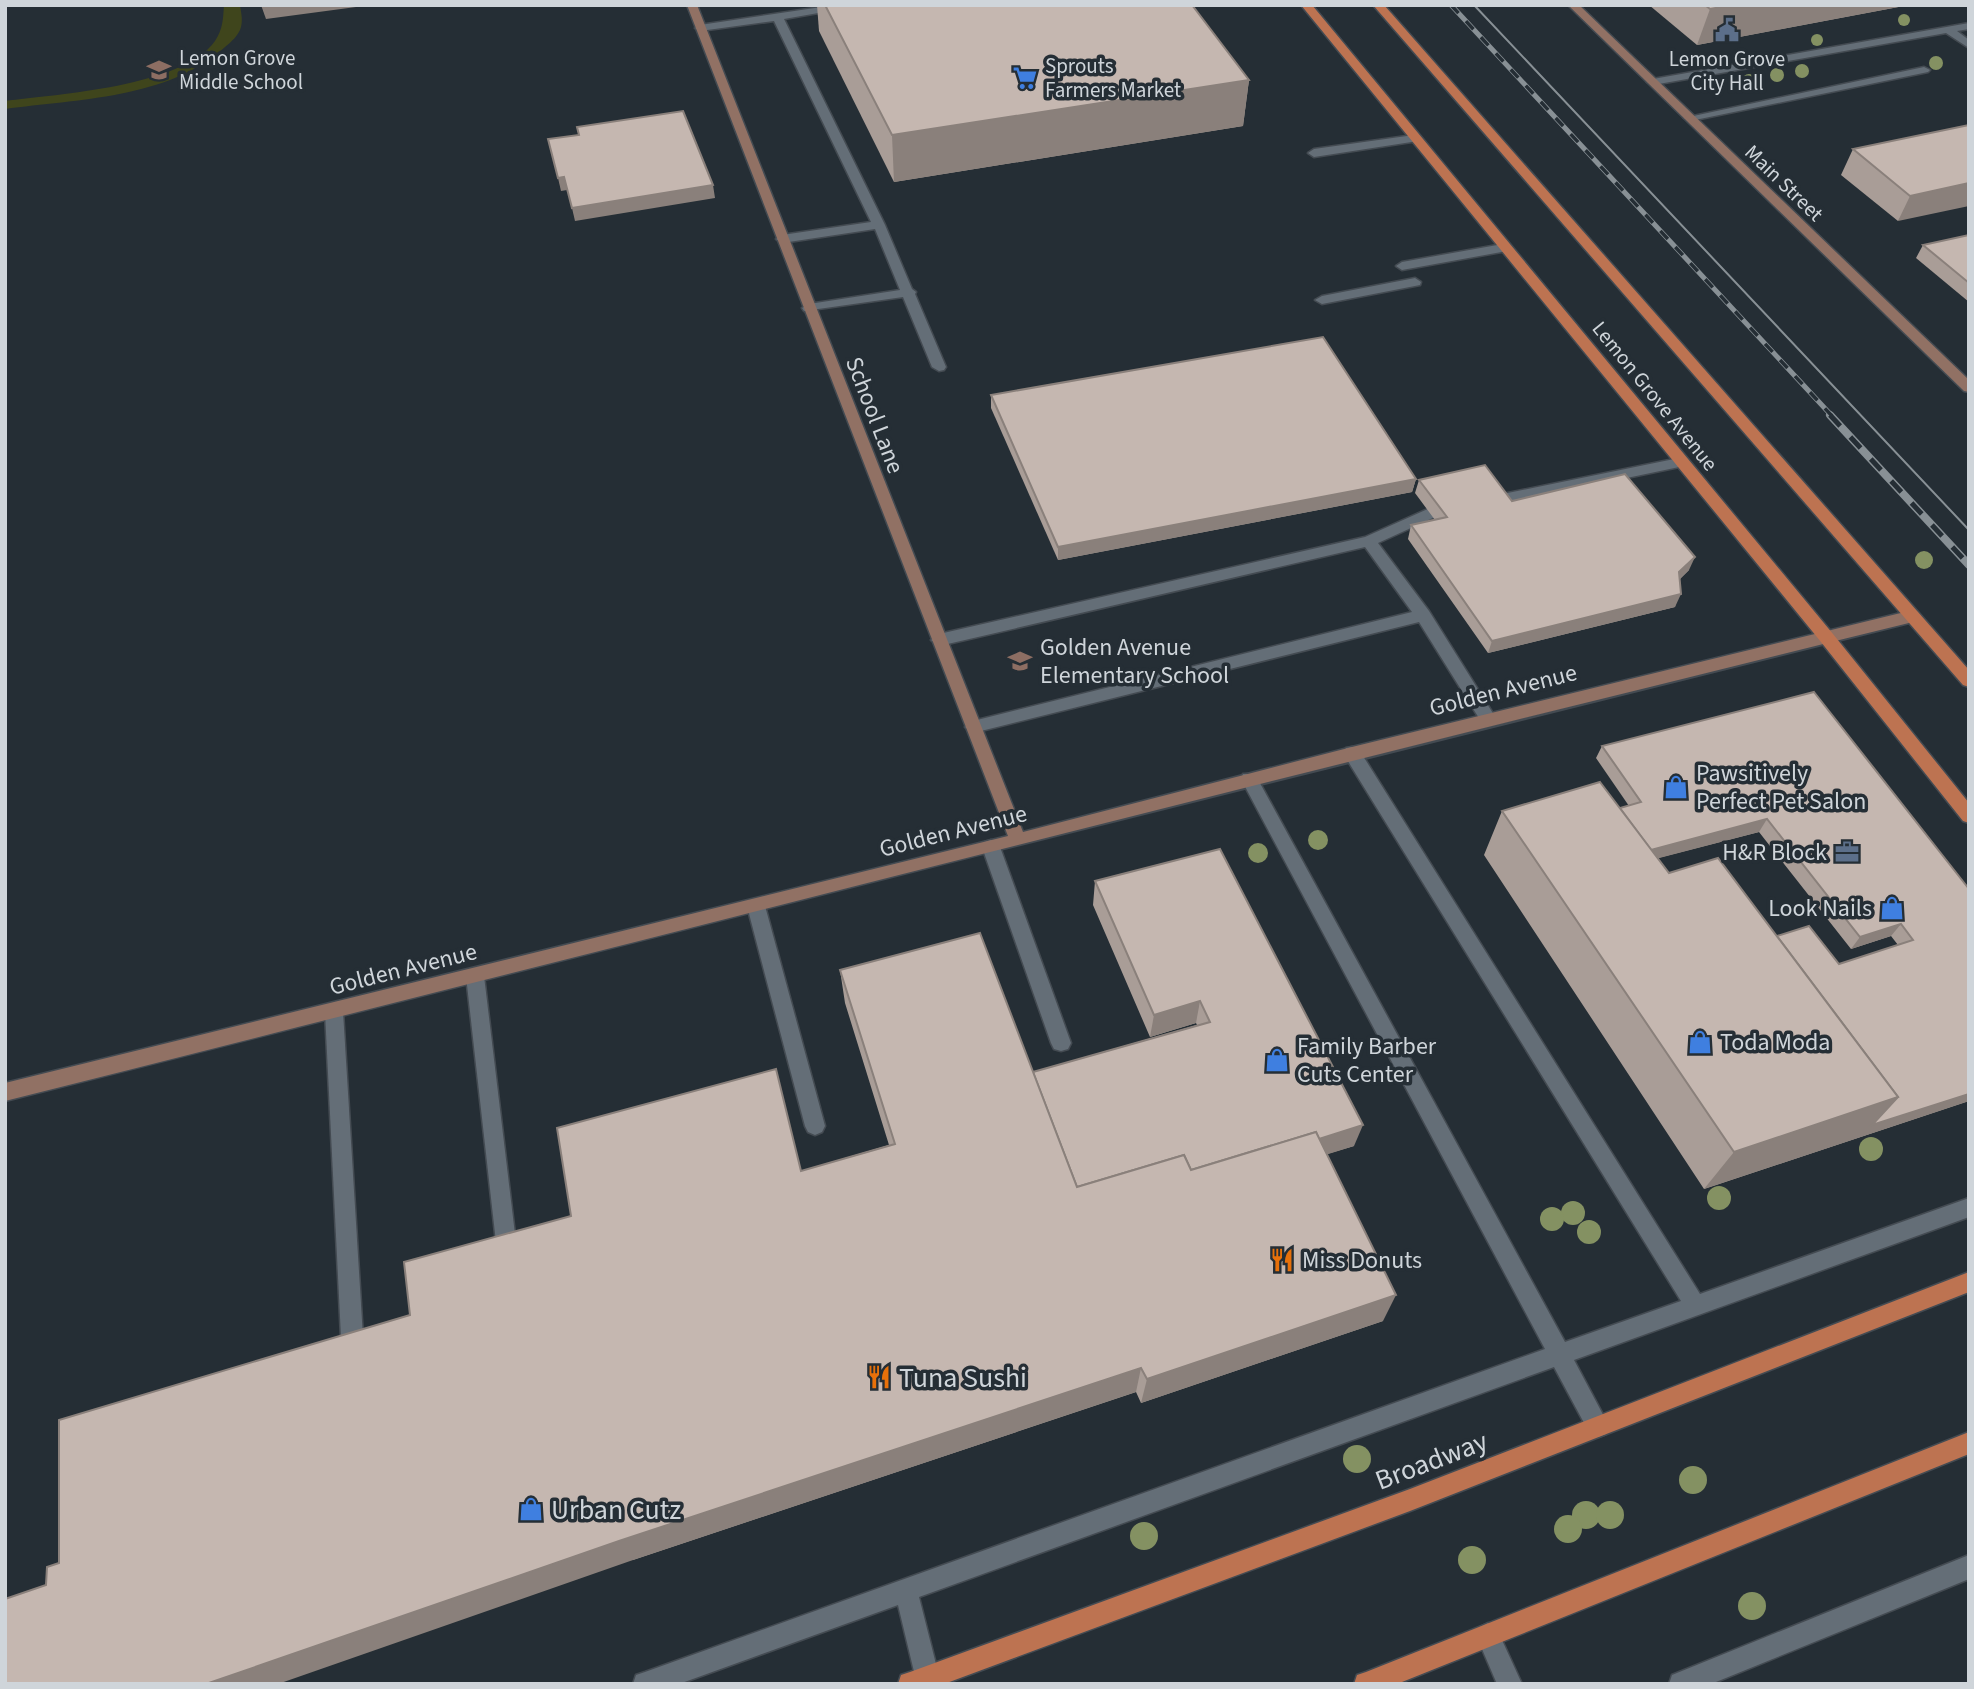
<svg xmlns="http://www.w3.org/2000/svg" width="1974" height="1689" viewBox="0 0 1974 1689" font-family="'Source Sans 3',sans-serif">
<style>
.green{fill:#3f451c}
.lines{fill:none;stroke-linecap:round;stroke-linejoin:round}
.lane-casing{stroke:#444b52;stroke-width:3}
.secondary-casing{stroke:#444b52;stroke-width:3}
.primary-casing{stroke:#444b52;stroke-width:3}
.lane{fill:#646e77;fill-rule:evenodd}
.secondary{fill:#917164;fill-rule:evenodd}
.primary{fill:#bd7351;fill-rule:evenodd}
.tram{stroke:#889095;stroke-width:2}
.rail-far1-casing{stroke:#889095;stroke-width:5}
.rail-casing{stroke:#889095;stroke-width:8}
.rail-far1{stroke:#252e35;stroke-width:3.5;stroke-dasharray:11;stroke-linecap:butt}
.rail{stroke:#252e35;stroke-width:5;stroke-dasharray:15;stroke-linecap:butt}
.tree{fill:#849162}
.wall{fill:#a99d97;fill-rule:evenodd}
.shaded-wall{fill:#8a807b}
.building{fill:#c5b7b0;stroke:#8a807b;stroke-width:2}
.labels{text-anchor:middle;stroke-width:7;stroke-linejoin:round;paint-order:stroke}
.far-poi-label{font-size:21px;fill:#cfd5da;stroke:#252e35;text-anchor:start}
.far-street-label{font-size:21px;fill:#cfd5da;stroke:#252e35}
.street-label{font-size:24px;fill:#cfd5da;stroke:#252e35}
.poi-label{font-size:24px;fill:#cfd5da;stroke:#252e35;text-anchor:start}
.near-poi-label{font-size:28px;fill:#cfd5da;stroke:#252e35;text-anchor:start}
.near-street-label{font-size:28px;fill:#cfd5da;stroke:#252e35}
</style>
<rect width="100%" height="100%" fill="#252e35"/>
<path class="green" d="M 224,5 L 240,5 C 241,12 243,20 241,27 C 239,35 231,42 225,47 C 168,99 77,99 5,109 L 5,101 C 58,94 182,87 215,41 C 223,29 223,19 224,5 Z"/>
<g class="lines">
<g class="lane-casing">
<g id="lane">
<path d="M 835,5 L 864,5 L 784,19 L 885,225 L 912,289 L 916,292 L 915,294 L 946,367 L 944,370 L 939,371 L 932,367 L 903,297 L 804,311 L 802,308 L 809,304 L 900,290 L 875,229 L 782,243 L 776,239 L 782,235 L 871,222 L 774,21 L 700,31 L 695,28 L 700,25 Z"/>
<path d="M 1969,23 L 1969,29 L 1957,31 L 1969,40 L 1969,48 L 1946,33 L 1653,85 L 1647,82 L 1653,79 Z"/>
<path d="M 1924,67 L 1930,70 L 1928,72 L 1690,121 L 1684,118 Z"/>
<path d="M 1414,135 L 1418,137 L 1418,141 L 1314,157 L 1308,153 L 1314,149 Z"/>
<path d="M 1503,244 L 1507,245 L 1507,251 L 1402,270 L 1396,266 L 1402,262 Z"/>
<path d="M 1415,278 L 1421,282 L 1420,285 L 1322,304 L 1315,300 L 1322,296 Z"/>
<path d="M 1679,458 L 1686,463 L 1684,466 L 1493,506 L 1486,501 L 1493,496 Z"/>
<path d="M 1430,508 L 1437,513 L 1435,517 L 1378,543 L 1429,611 L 1494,715 L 1496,719 L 1488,725 L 1482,723 L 1419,622 L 973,733 L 965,727 L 973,721 L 1412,612 L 1365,547 L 939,646 L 931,640 L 939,634 L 1365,537 Z"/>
<path d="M 1352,747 L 1358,748 L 1700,1294 L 1969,1198 L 1969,1217 L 1574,1360 L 1609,1426 L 1606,1434 L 1598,1437 L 1590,1434 L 1554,1367 L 919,1597 L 941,1684 L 917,1684 L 898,1605 L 679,1684 L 633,1684 L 636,1675 L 645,1672 L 1545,1349 L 1241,779 L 1243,774 L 1255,774 L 1565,1342 L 1681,1301 L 1346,758 L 1344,753 L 1346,748 Z"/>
<path d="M 991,840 L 997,842 L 1000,847 L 1071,1043 L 1068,1049 L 1061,1051 L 1054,1049 L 1051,1043 L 982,847 L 985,842 Z"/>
<path d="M 756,899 L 762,901 L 765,906 L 825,1126 L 822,1132 L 815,1135 L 808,1132 L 805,1126 L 747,906 L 750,901 Z"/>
<path d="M 475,968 L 482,970 L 484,976 L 517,1251 L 514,1258 L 507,1261 L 500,1258 L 497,1251 L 466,976 L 468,970 Z"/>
<path d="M 334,1004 L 341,1006 L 343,1012 L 363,1337 L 360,1344 L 352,1348 L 344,1344 L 341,1337 L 325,1012 L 327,1006 Z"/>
<path d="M 1969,1555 L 1969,1579 L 1711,1684 L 1669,1684 L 1672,1675 Z"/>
<path d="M 1488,1623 L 1496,1627 L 1522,1684 L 1497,1684 L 1476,1635 L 1480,1627 Z"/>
</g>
</g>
<g class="secondary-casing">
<g id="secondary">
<path d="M 687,5 L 697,5 L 1023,832 L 1352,747 L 1913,610 L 1921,616 L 1913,622 C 1276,778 641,941 5,1101 L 5,1083 L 1008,836 Z"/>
<path d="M 1568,5 L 1579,5 L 1969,380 L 1969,392 L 1964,391 Z"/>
</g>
</g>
<g class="primary-casing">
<g id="primary">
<path d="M 1301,5 L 1312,5 L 1833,634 L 1969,803 L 1969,823 L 1963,821 L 1821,642 Z"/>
<path d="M 1373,5 L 1384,5 L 1969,670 L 1969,687 L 1963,685 Z"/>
<path d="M 1969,1272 L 1969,1292 L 1410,1511 L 944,1684 L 898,1684 L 901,1675 L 910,1672 L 1410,1489 Z"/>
<path d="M 1969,1432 L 1969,1454 L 1397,1684 L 1354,1684 L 1357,1675 L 1366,1672 Z"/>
</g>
</g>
<use href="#lane" class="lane"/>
<use href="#secondary" class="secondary"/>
<use href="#primary" class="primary"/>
<path class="tram" d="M 1474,5 L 1969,530"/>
<g class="rail-far1-casing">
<path id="rail-far1" d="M 1451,5 L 1832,416"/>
</g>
<g class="rail-casing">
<path id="rail" d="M 1830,415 L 1969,565"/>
</g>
<use href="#rail-far1" class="rail-far1"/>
<use href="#rail" class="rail"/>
</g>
<g class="tree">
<circle cx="1904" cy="20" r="6"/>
<circle cx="1817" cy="40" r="6"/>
<circle cx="1708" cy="61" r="7"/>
<circle cx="1936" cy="63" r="7"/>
<circle cx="1802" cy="71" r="7"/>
<circle cx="1777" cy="75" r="7"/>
<circle cx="1749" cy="81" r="7"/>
<circle cx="1924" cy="560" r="9"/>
<circle cx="1318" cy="840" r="10"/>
<circle cx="1258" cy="853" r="10"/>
<circle cx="1871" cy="1149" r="12"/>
<circle cx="1719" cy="1198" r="12"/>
<circle cx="1573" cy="1213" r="12"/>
<circle cx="1552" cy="1219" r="12"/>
<circle cx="1589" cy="1232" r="12"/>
<circle cx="1357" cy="1459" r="14"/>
<circle cx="1693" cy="1480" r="14"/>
<circle cx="1586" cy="1515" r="14"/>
<circle cx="1610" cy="1515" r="14"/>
<circle cx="1568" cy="1529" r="14"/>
<circle cx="1144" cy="1536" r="14"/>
<circle cx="1472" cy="1560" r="14"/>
<circle cx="1752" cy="1606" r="14"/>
</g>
<g class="wall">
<path d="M 817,5 L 1192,5 L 1249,80 L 1243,126 L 894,182 L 819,31 Z"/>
<path d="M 1649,5 L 1909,5 L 1697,45 Z"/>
<path d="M 1969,125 L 1898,221 L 1841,175 L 1853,149 Z"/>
<path d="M 1969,235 L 1969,302 L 1916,258 L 1923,245 Z"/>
<path d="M 991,395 L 1416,479 L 1412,492 L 1058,560 L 991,408 Z"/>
<path d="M 1419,480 L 1512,501 L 1689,570 L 1680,579 L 1675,607 L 1488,653 L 1408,539 L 1411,525 L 1435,520 L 1415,493 Z"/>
<path d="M 1602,746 L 1969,889 L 1969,1101 L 1704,1189 L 1484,855 L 1502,811 L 1620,808 L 1629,806 L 1596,758 ZM 1759,832 L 1851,949 L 1891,936 L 1898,945 L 1839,964 L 1777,936 L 1669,873 L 1658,858 Z"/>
<path d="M 1095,881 L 1354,1146 L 1327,1154 L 1383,1321 L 1141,1403 L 1136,1392 L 633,1560 L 46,1585 L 59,1563 L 410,1315 L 571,1216 L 801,1171 L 889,1145 L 845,1003 L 840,970 L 1033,1072 L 1197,1025 L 1196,1023 L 1150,1037 L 1093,905 Z"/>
</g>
<g class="shaded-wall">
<path d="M 261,5 L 371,5 L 266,19 Z"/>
<path d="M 1732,5 L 1909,5 L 1697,45 L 1710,9 Z"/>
<path d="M 1249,80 L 1243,126 L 894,182 L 892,135 Z"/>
<path d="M 564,177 L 567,190 L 561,191 L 558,178 Z"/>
<path d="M 1969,183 L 1969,206 L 1898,221 L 1910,196 Z"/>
<path d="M 713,185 L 715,198 L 575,221 L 572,208 Z"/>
<path d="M 1416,479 L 1412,492 L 1058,560 L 1058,547 Z"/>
<path d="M 1695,557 L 1689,570 L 1673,585 L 1679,572 Z"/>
<path d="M 1681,594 L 1675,607 L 1488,653 L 1492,641 Z"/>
<path d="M 1767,819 L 1759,832 L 1644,862 L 1651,850 Z"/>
<path d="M 1901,924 L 1891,936 L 1851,949 L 1860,937 Z"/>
<path d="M 1200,1001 L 1196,1023 L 1150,1037 L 1154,1015 Z"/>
<path d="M 1969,1094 L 1969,1101 L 1704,1189 L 1734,1152 L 1898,1097 Z"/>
<path d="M 1363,1125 L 1354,1146 L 1184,1199 L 1188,1179 Z"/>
<path d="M 1396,1295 L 1383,1321 L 1141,1403 L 1147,1379 Z"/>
<path d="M 1141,1368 L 1136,1392 L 633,1560 L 278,1684 L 206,1684 L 619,1541 Z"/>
</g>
<g class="building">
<path d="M 825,5 L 1192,5 L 1249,80 L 892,135 Z"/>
<path d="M 1705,5 L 1732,5 L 1710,9 Z"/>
<path d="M 683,111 L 713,185 L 572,208 L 564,177 L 558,178 L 548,139 L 579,135 L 577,127 Z"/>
<path d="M 1969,125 L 1969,183 L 1910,196 L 1853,149 Z"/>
<path d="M 1969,235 L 1969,283 L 1923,245 Z"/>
<path d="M 1323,337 L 1416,479 L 1058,547 L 991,395 Z"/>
<path d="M 1485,465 L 1512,501 L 1625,474 L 1695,557 L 1679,572 L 1681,594 L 1492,641 L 1411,525 L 1447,517 L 1419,480 Z"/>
<path d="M 1814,692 L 1969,889 L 1969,1094 L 1872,1125 L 1898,1097 L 1777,936 L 1809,926 L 1839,964 L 1913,940 L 1901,924 L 1860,937 L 1767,819 L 1651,850 L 1620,808 L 1641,802 L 1602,746 Z"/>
<path d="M 1600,782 L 1669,873 L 1718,858 L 1898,1097 L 1734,1152 L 1502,811 Z"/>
<path d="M 1220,849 L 1363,1125 L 1319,1139 L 1316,1132 L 1191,1170 L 1184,1155 L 1077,1187 L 1033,1072 L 1210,1022 L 1200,1001 L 1154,1015 L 1095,881 Z"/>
<path d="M 980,933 L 1077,1187 L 1184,1155 L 1191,1170 L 1316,1132 L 1396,1295 L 1147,1379 L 1141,1368 L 619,1541 L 206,1684 L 5,1684 L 5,1599 L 46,1585 L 47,1567 L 59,1563 L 59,1420 L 410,1315 L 404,1262 L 571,1216 L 557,1128 L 776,1069 L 801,1171 L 895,1144 L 840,970 Z"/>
</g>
<defs>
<g id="civic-bare" transform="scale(1.89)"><path d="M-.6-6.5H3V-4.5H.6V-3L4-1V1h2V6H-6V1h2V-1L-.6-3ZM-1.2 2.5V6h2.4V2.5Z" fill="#5c6f8a" stroke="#252e35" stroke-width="2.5" paint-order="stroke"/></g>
<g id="school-bare" transform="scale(1.89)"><path d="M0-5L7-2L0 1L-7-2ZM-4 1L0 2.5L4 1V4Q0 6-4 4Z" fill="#8d6e63" stroke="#252e35" stroke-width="2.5" paint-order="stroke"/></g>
<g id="supermarket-bare" transform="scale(1.89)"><path d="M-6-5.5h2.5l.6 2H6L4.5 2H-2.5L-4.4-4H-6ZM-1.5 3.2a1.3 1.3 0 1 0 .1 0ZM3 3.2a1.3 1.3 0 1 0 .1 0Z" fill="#3f7fe0" stroke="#252e35" stroke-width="2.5" paint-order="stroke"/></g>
<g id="shop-bare" transform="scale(1.89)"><path d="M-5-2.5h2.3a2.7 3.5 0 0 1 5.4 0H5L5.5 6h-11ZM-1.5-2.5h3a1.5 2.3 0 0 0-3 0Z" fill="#3f7fe0" stroke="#252e35" stroke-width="2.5" paint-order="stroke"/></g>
<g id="office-bare" transform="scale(1.89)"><path d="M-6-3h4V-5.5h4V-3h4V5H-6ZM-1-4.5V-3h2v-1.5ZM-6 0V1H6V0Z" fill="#5c6f8a" stroke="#252e35" stroke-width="2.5" paint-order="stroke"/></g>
<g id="restaurant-bare" transform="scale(1.89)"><path d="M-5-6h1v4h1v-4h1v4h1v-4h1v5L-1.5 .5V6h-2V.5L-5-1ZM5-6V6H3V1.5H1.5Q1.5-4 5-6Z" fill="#e8710a" stroke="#252e35" stroke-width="2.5" paint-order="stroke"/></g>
</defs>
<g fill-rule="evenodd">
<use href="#civic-bare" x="1727" y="30"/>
<use href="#school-bare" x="159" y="70"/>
<use href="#supermarket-bare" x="1025" y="78"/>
<use href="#school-bare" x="1020" y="661"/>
<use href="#shop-bare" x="1676" y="787"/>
<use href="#office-bare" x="1847" y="852"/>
<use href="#shop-bare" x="1892" y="908"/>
<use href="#shop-bare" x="1700" y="1042"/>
<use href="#shop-bare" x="1277" y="1060"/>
<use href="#restaurant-bare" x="1282" y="1260"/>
<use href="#restaurant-bare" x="879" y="1377"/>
<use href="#shop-bare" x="531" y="1509"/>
</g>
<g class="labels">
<g class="far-poi-label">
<text x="179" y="65">Lemon Grove<tspan x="179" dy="24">Middle School</tspan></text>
<text x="1727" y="66" text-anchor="middle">Lemon Grove<tspan x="1727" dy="24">City Hall</tspan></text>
<text x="1045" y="73">Sprouts<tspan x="1045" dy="24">Farmers Market</tspan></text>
</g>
<g class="far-street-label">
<text transform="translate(1784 183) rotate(44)" y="7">Main Street</text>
<text transform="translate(1655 396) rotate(51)" y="7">Lemon Grove Avenue</text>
</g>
<g class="street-label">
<text transform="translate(875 415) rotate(69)" y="8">School Lane</text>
<text transform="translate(1503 690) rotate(-14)" y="8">Golden Avenue</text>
<text transform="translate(953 831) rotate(-14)" y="8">Golden Avenue</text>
<text transform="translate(403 969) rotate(-14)" y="8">Golden Avenue</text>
</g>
<g class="poi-label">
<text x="1040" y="655">Golden Avenue<tspan x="1040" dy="28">Elementary School</tspan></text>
<text x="1696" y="781">Pawsitively<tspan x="1696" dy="28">Perfect Pet Salon</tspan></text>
<text x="1827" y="860" text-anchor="end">H&amp;R Block</text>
<text x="1872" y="916" text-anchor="end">Look Nails</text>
<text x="1720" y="1050">Toda Moda</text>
<text x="1297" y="1054">Family Barber<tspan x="1297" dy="28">Cuts Center</tspan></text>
<text x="1302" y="1268">Miss Donuts</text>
</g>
<g class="near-poi-label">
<text x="899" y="1387">Tuna Sushi</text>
<text x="551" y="1519">Urban Cutz</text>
</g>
<g class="near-street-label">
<text transform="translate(1431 1460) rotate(-21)" y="10">Broadway</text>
</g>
</g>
<rect width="1974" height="1689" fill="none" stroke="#cfd5da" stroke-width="14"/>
</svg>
